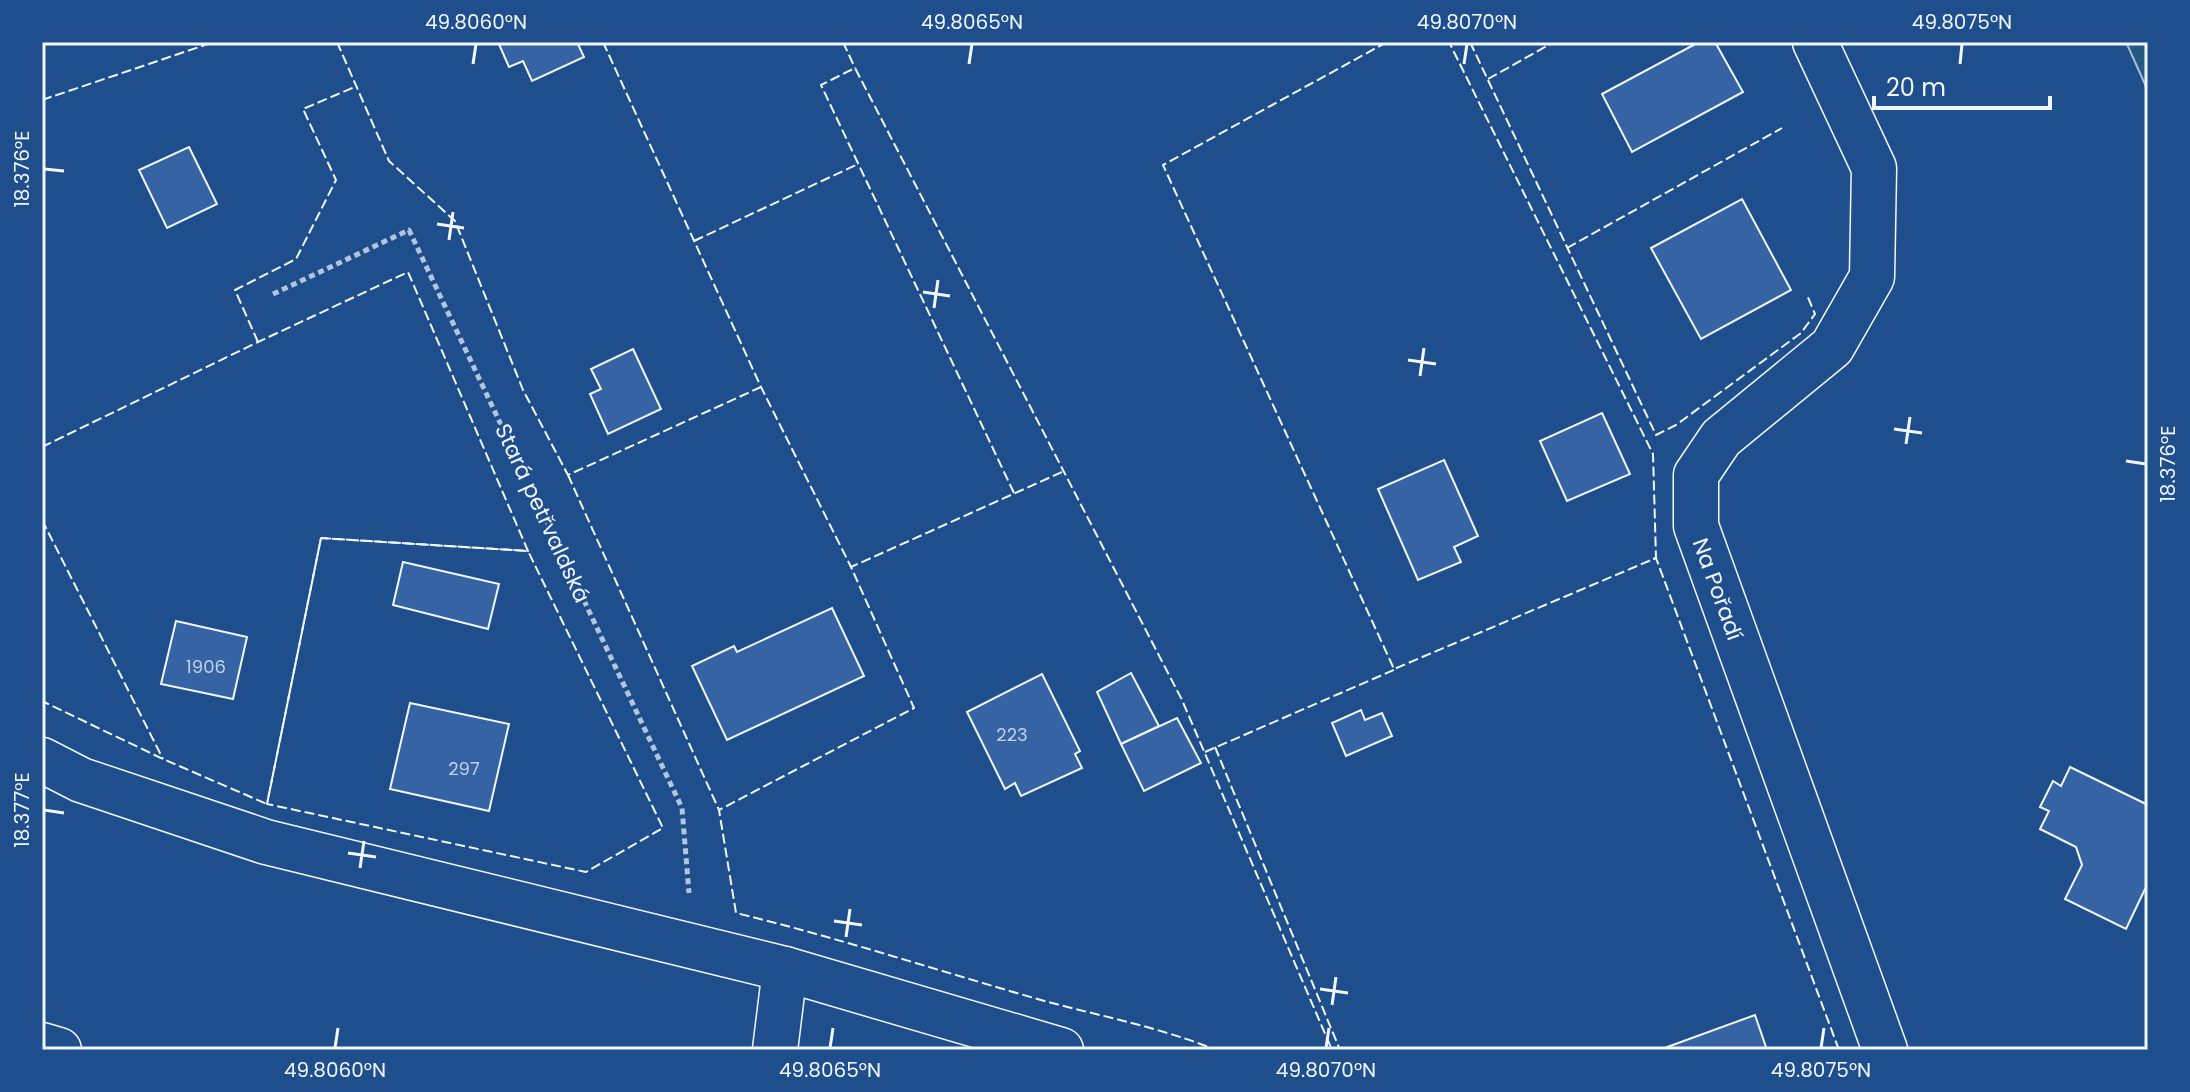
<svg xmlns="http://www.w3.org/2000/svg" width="2190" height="1092" viewBox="0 0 2190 1092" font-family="Poppins,sans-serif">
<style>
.green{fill:#245a82;stroke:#a8bbd7;stroke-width:2}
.building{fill:#3563a3;stroke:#f2f6ff;stroke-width:2}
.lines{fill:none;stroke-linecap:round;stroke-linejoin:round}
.minor-casing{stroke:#f2f6ff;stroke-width:47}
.major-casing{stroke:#f2f6ff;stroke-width:47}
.path{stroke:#b3c4dc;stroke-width:5;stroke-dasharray:6 4;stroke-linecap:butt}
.minor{stroke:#1f4e8c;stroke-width:44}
.major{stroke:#1f4e8c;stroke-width:44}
.fence{stroke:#f2f6ff;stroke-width:2;stroke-dasharray:10 4;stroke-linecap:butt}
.ticks{fill:none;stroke:#f2f6ff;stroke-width:3}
.labels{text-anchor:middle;stroke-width:6;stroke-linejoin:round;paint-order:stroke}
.number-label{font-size:18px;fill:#c3d1e8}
.street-label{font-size:22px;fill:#f2f6ff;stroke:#1f4e8c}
.neatline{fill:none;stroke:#f2f6ff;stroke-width:3}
.ticks-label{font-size:20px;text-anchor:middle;fill:#f2f6ff}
</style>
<rect width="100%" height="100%" fill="#1f4e8c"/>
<path class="green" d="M 2126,42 L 2148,42 L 2148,91 Z"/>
<g class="building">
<path d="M 498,42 L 577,42 L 584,57 L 532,81 L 523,61 L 509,67 Z"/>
<path d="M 1699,42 L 1715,42 L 1743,92 L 1632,152 L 1602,94 Z"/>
<path d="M 189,147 L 217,204 L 167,228 L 139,170 Z"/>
<path d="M 1742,199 L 1791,290 L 1701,339 L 1651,248 Z"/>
<path d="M 633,349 L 661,409 L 608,434 L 590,394 L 601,389 L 591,369 Z"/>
<path d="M 1602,413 L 1630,474 L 1567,501 L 1540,441 Z"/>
<path d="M 1444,460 L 1478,536 L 1454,547 L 1461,562 L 1418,580 L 1378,489 Z"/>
<path d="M 403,562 L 499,584 L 488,629 L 393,605 Z"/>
<path d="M 832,608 L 864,676 L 727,740 L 692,666 L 734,646 L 737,652 Z"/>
<path d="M 176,621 L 247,637 L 233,699 L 161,684 Z"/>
<path d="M 1131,673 L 1159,726 L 1121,744 L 1097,692 Z"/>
<path d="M 1042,674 L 1080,751 L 1075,754 L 1082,768 L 1021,796 L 1015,783 L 1005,789 L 967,712 Z"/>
<path d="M 410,703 L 509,724 L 489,811 L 390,789 Z"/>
<path d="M 1361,710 L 1365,720 L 1382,713 L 1392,736 L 1346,756 L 1332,723 Z"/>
<path d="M 1177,718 L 1201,763 L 1144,791 L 1121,744 Z"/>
<path d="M 2070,767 L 2148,805 L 2148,887 L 2146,887 L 2126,929 L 2065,899 L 2082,865 L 2076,847 L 2040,829 L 2049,811 L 2040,807 L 2053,781 L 2061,786 Z"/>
<path d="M 1755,1015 L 1767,1050 L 1659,1050 Z"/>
</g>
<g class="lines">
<g class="minor-casing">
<g id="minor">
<path d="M 1815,42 L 1874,168 L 1872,277 L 1832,347 L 1721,438 L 1696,475 L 1696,526 L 1885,1050"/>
<path d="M 42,760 L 81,780 L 266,842 L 785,969 L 1061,1050"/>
<path d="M 775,1050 L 785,969"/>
</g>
</g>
<g class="major-casing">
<path id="major" d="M 42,1045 L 59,1050"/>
</g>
<path class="path" d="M 273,294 L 409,230 L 682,808 L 689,893"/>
<use href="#minor" class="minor"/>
<use href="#major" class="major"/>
<g class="fence">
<path d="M 337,42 L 389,161 L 455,221 L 523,390 L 568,475 L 761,387"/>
<path d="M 603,42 L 761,387 L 851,567"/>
<path d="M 843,42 L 855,68"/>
<path d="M 1387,42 L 1163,165 L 1394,669 L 1656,558 L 1653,454 L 1449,42"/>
<path d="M 1470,42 L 1656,435 L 1676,425 L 1801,333 L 1815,314 L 1807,295"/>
<path d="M 1488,79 L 1554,42"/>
<path d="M 42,100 L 214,42"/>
<path d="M 694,241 L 858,164"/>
<path d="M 1567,248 L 1782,128"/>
<path d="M 258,342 L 235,290 L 296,259 L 336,180 L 303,109 L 357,86"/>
<path d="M 42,447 L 258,342 L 408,272 L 528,551 L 321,538 L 267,804 L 163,759 L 42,701"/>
<path d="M 1062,472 L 851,567 L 914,708 L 719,810 L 736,913 C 839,938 939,971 1041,1000 C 1099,1016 1160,1027 1216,1050"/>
<path d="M 568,475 L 719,810"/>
<path d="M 1014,493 L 821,85 L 855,68 L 1182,700 L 1332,1050"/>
<path d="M 42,520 L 163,759"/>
<path d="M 321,538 L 528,551 L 663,828 L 586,872 L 267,804 Z"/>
<path d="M 1653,559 L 1656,558 L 1839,1050"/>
<path d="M 1215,747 L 1340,1050"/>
<path d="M 1205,752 L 1396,669"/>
</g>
</g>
<path class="ticks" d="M 473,64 L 476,44M 969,64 L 972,44M 1464,64 L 1467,44M 1960,64 L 1962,44M 44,169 L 64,171M 437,224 L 464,228M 449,240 L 453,212M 923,292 L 950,296M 934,308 L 938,280M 1408,360 L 1436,364M 1420,376 L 1424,348M 1894,429 L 1922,433M 1906,444 L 1910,417M 2126,461 L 2146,464M 44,810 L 64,813M 348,853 L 376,857M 360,868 L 364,841M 834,921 L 862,925M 846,937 L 850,909M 1320,989 L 1348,993M 1332,1005 L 1336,977M 335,1048 L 338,1028M 830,1048 L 833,1028M 1326,1048 L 1329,1028M 1821,1048 L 1824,1028"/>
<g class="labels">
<g class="number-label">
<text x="206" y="673">1906</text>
<text x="1012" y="741">223</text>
<text x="464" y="775">297</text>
</g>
<g class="street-label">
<text transform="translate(543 513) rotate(65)" y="8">Stará petřvaldská</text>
<text transform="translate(1718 589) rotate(70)" y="8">Na Pořadí</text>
</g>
</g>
<rect width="2190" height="1092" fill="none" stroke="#1f4e8c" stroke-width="88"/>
<path d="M1874 96v12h176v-12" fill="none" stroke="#f2f6ff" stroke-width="4"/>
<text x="1886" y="96" font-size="24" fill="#f2f6ff" stroke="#1f4e8c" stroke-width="6" paint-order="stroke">20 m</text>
<rect x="44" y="44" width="2102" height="1004" class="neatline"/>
<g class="ticks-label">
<text x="476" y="29">49.8060°N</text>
<text x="972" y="29">49.8065°N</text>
<text x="1467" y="29">49.8070°N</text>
<text x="1962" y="29">49.8075°N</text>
<text transform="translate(22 169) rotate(-90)" y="7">18.376°E</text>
<text transform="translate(2168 464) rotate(-90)" y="7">18.376°E</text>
<text transform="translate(22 810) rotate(-90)" y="7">18.377°E</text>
<text x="335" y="1077">49.8060°N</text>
<text x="830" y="1077">49.8065°N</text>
<text x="1326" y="1077">49.8070°N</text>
<text x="1821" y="1077">49.8075°N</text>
</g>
</svg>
